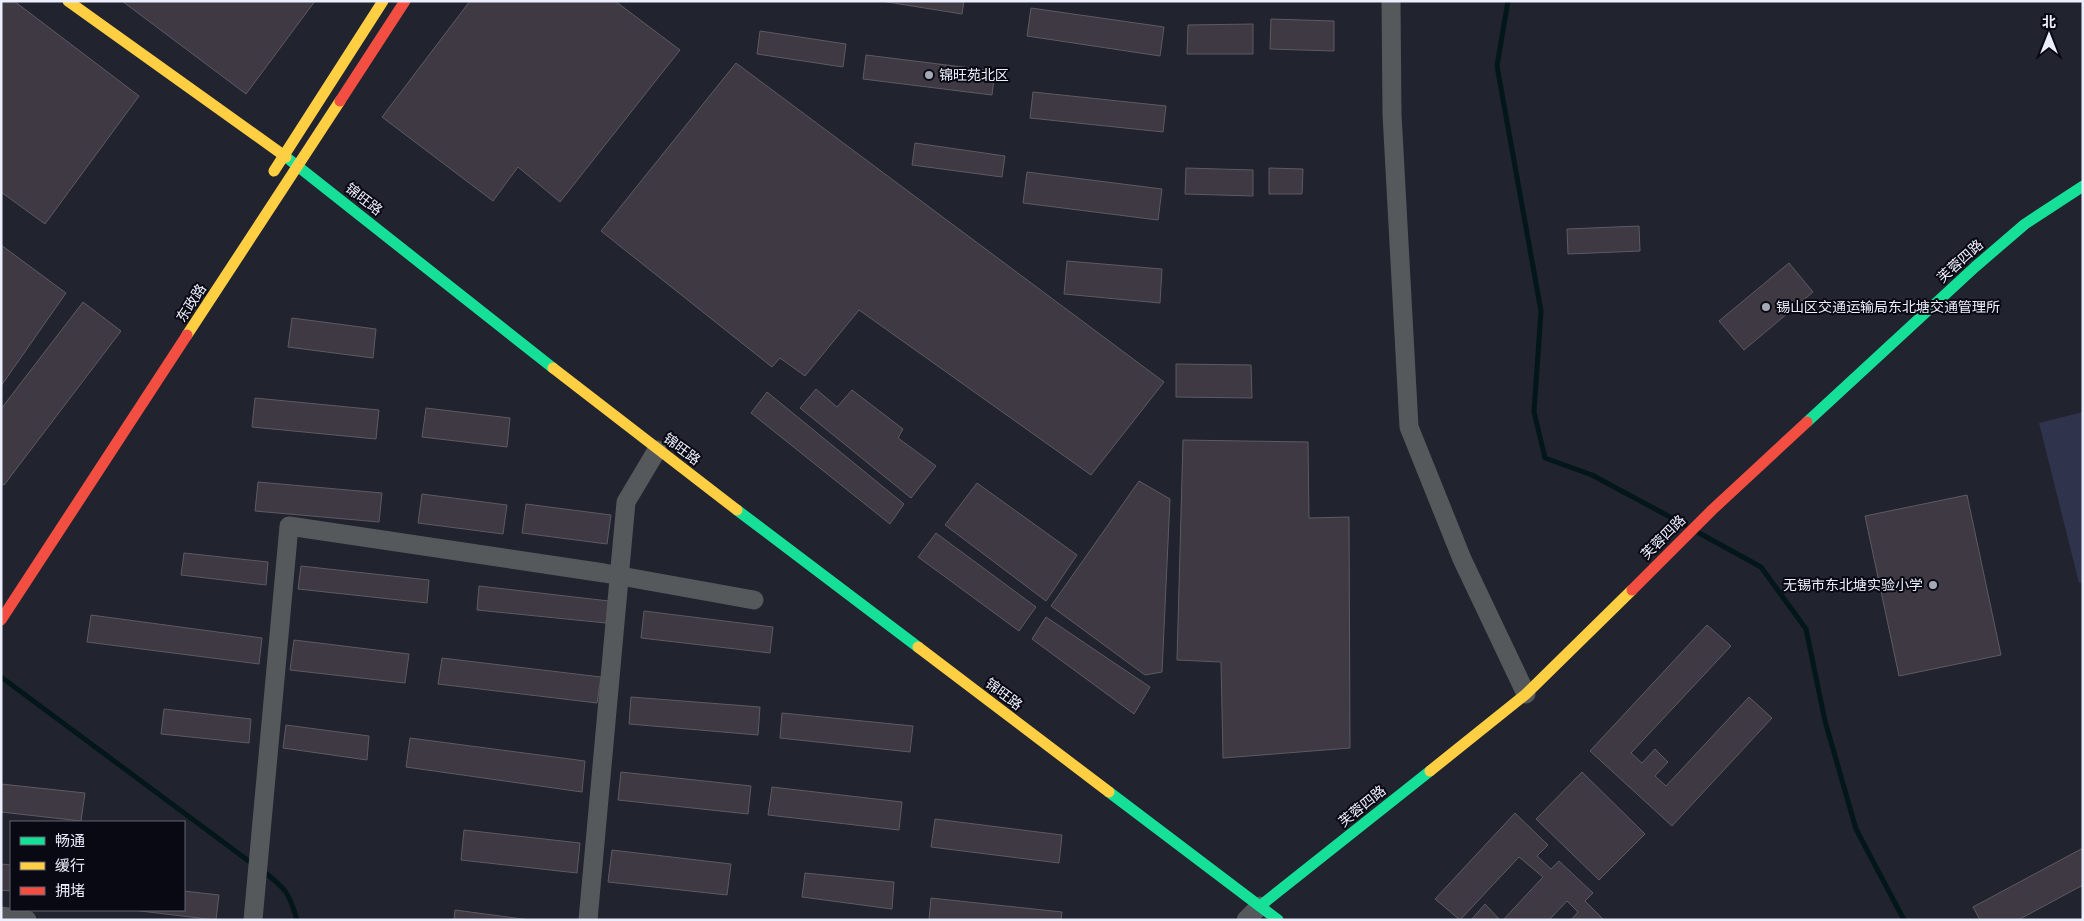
<svg xmlns="http://www.w3.org/2000/svg" width="2084" height="921" viewBox="0 0 2084 921" font-family="Signika,'Noto Sans SC',sans-serif">
<style>
.green{fill:#2f334c}
.lines{fill:none;stroke-linecap:round;stroke-linejoin:round}
.stream{stroke:#031619;stroke-width:5}
.building{fill:#3e3942;stroke:#5e5a62}
.street{stroke:#55595c;stroke-width:19}
.fast{stroke:#16e098;stroke-width:11}
.slow{stroke:#ffcf43;stroke-width:11}
.jam{stroke:#f24e42;stroke-width:11}
.poi-dot{fill:#a5a8b5;stroke:#080912;stroke-width:2}
.labels{text-anchor:middle;stroke-width:4;stroke-linejoin:round;paint-order:stroke}
.poi-label{font-size:14px;fill:#eceffd;stroke:#080912;text-anchor:start}
.street-label{font-size:14px;fill:#eceffd;stroke:#080912}
</style>
<rect width="100%" height="100%" fill="#21232e"/>
<path class="green" d="M 2083,412 L 2083,582 L 2079,583 L 2039,423 Z"/>
<g class="lines">
<g class="stream">
<path d="M 1508,1 L 1497,66 L 1541,311 L 1534,412 L 1545,458 L 1592,475 L 1685,525"/>
<path d="M 1699,533 L 1761,567 L 1806,629 L 1825,721 L 1856,829 L 1904,920"/>
<path d="M 1,677 L 254,865"/>
<path d="M 263,871 C 285,888 289,892 297,920"/>
</g>
</g>
<g class="building">
<path d="M 1,1 L 14,1 L 139,96 L 45,224 L 1,192 Z"/>
<path d="M 122,1 L 315,1 L 246,94 Z"/>
<path d="M 470,1 L 615,1 L 680,50 L 560,202 L 518,167 L 493,201 L 382,117 Z"/>
<path d="M 881,1 L 964,1 L 962,14 Z"/>
<path d="M 1031,8 L 1164,27 L 1160,56 L 1027,36 Z"/>
<path d="M 1271,19 L 1334,21 L 1334,51 L 1270,49 Z"/>
<path d="M 1253,24 L 1253,54 L 1187,54 L 1188,25 Z"/>
<path d="M 760,31 L 846,44 L 843,67 L 757,54 Z"/>
<path d="M 866,55 L 995,71 L 992,95 L 863,79 Z"/>
<path d="M 736,63 L 1164,382 L 1091,475 L 859,310 L 805,376 L 780,358 L 772,367 L 601,231 Z"/>
<path d="M 1033,92 L 1166,106 L 1163,132 L 1030,118 Z"/>
<path d="M 915,143 L 1005,156 L 1002,177 L 912,165 Z"/>
<path d="M 1186,168 L 1253,170 L 1253,196 L 1185,194 Z"/>
<path d="M 1269,168 L 1303,169 L 1302,194 L 1269,194 Z"/>
<path d="M 1027,172 L 1162,189 L 1158,220 L 1023,203 Z"/>
<path d="M 1639,226 L 1640,251 L 1568,254 L 1567,229 Z"/>
<path d="M 1,245 L 66,293 L 1,386 Z"/>
<path d="M 1067,261 L 1162,269 L 1160,303 L 1064,294 Z"/>
<path d="M 1789,263 L 1813,292 L 1744,350 L 1719,321 Z"/>
<path d="M 83,302 L 121,331 L 4,485 L 1,483 L 1,409 Z"/>
<path d="M 292,318 L 376,329 L 373,358 L 288,347 Z"/>
<path d="M 1176,364 L 1251,365 L 1252,398 L 1176,397 Z"/>
<path d="M 816,389 L 837,407 L 852,390 L 903,429 L 898,438 L 936,466 L 911,498 L 800,408 Z"/>
<path d="M 767,392 L 904,504 L 890,524 L 751,413 Z"/>
<path d="M 255,398 L 379,410 L 376,439 L 252,427 Z"/>
<path d="M 426,408 L 510,418 L 507,447 L 422,437 Z"/>
<path d="M 1183,440 L 1308,442 L 1309,518 L 1349,517 L 1350,748 L 1223,758 L 1221,662 L 1177,660 Z"/>
<path d="M 1139,481 L 1170,499 L 1162,672 L 1145,675 L 1051,606 Z"/>
<path d="M 258,482 L 382,493 L 379,522 L 255,511 Z"/>
<path d="M 977,483 L 1077,555 L 1046,601 L 945,525 Z"/>
<path d="M 422,494 L 507,505 L 503,534 L 418,523 Z"/>
<path d="M 1967,495 L 2001,655 L 1899,676 L 1865,516 Z"/>
<path d="M 526,504 L 611,515 L 607,544 L 522,533 Z"/>
<path d="M 936,533 L 1036,607 L 1019,631 L 918,557 Z"/>
<path d="M 184,553 L 268,562 L 266,585 L 181,575 Z"/>
<path d="M 301,566 L 429,580 L 427,603 L 298,589 Z"/>
<path d="M 479,586 L 609,601 L 606,623 L 477,610 Z"/>
<path d="M 644,611 L 773,627 L 770,653 L 641,638 Z"/>
<path d="M 91,615 L 262,638 L 259,664 L 87,642 Z"/>
<path d="M 1046,617 L 1150,687 L 1134,714 L 1032,639 Z"/>
<path d="M 1707,625 L 1731,646 L 1631,753 L 1642,763 L 1655,749 L 1668,762 L 1655,776 L 1666,786 L 1749,697 L 1772,718 L 1672,826 L 1590,751 Z"/>
<path d="M 294,640 L 409,654 L 405,683 L 290,670 Z"/>
<path d="M 442,658 L 601,677 L 597,703 L 438,684 Z"/>
<path d="M 631,697 L 760,707 L 758,735 L 629,724 Z"/>
<path d="M 164,709 L 251,719 L 249,743 L 161,734 Z"/>
<path d="M 782,713 L 913,726 L 910,752 L 780,738 Z"/>
<path d="M 286,725 L 369,736 L 367,760 L 283,748 Z"/>
<path d="M 410,738 L 585,761 L 582,792 L 406,767 Z"/>
<path d="M 621,772 L 751,786 L 748,814 L 618,800 Z"/>
<path d="M 1582,772 L 1645,834 L 1599,880 L 1536,819 Z"/>
<path d="M 1,784 L 85,793 L 81,821 L 1,812 Z"/>
<path d="M 772,787 L 902,802 L 899,830 L 768,815 Z"/>
<path d="M 1515,813 L 1548,845 L 1537,856 L 1551,869 L 1559,861 L 1593,893 L 1585,901 L 1604,920 L 1571,920 L 1578,912 L 1567,901 L 1549,920 L 1503,920 L 1543,877 L 1519,857 L 1460,920 L 1435,899 Z"/>
<path d="M 935,819 L 1062,835 L 1059,863 L 931,847 Z"/>
<path d="M 464,830 L 580,843 L 577,873 L 461,860 Z"/>
<path d="M 2083,848 L 2083,885 L 2018,920 L 1980,920 L 1973,907 Z"/>
<path d="M 612,850 L 731,864 L 727,895 L 608,882 Z"/>
<path d="M 1,864 L 11,865 L 11,891 L 1,890 Z"/>
<path d="M 805,873 L 894,882 L 892,909 L 802,897 Z"/>
<path d="M 184,891 L 219,895 L 216,920 L 132,910 L 184,910 Z"/>
<path d="M 931,898 L 1062,912 L 1061,920 L 929,920 Z"/>
<path d="M 1485,904 L 1500,920 L 1471,920 Z"/>
<path d="M 455,910 L 530,920 L 454,920 Z"/>
</g>
<g class="lines">
<g class="street">
<path d="M 1391,1 L 1392,114 L 1409,427 L 1462,559 L 1526,694"/>
<path d="M 1,916 L 27,920"/>
<path d="M 253,920 L 289,526 L 604,573 L 754,600"/>
<path d="M 588,920 L 626,502 L 657,450"/>
<path d="M 1246,920 L 1260,906"/>
</g>
<g class="fast">
<path d="M 286,157 L 553,368"/>
<path d="M 1807,422 L 1975,267 L 2025,224 L 2083,186"/>
<path d="M 737,510 L 918,647"/>
<path d="M 1109,792 L 1278,920"/>
<path d="M 1260,906 L 1430,771"/>
</g>
<g class="slow">
<path d="M 68,1 L 286,157"/>
<path d="M 274,171 L 383,1"/>
<path d="M 187,335 L 340,101"/>
<path d="M 553,368 L 737,510"/>
<path d="M 918,647 L 1109,792"/>
<path d="M 1430,771 L 1526,694 L 1632,590"/>
</g>
<g class="jam">
<path d="M 340,101 L 405,1"/>
<path d="M 1632,590 L 1712,510 L 1807,422"/>
<path d="M 1,620 L 187,335"/>
</g>
</g>
<g class="poi-dot">
<circle cx="929" cy="75" r="5"/>
<circle cx="1766" cy="307" r="5"/>
<circle cx="1933" cy="585" r="5"/>
</g>
<g class="labels">
<g class="poi-label">
<text x="939" y="80">锦旺苑北区</text>
<text x="1776" y="312">锡山区交通运输局东北塘交通管理所</text>
<text x="1923" y="590" text-anchor="end">无锡市东北塘实验小学</text>
</g>
<g class="street-label">
<text transform="translate(364 199) rotate(38)" y="5">锦旺路</text>
<text transform="translate(1960 261) rotate(-42)" y="5">芙蓉四路</text>
<text transform="translate(191 303) rotate(-57)" y="5">东政路</text>
<text transform="translate(682 449) rotate(37)" y="5">锦旺路</text>
<text transform="translate(1663 537) rotate(-45)" y="5">芙蓉四路</text>
<text transform="translate(1004 694) rotate(37)" y="5">锦旺路</text>
<text transform="translate(1362 806) rotate(-39)" y="5">芙蓉四路</text>
</g>
</g>
<rect width="2084" height="921" fill="none" stroke="#eceffd" stroke-width="5"/>
<rect x="10" y="821" width="175" height="90" fill="#080912" stroke="#636570"/>
<rect x="20" y="837" width="25" height="8" fill="#16e098" stroke="#636570"/>
<text x="55" y="846" font-size="15" fill="#eceffd">畅通</text>
<rect x="20" y="862" width="25" height="8" fill="#ffcf43" stroke="#636570"/>
<text x="55" y="871" font-size="15" fill="#eceffd">缓行</text>
<rect x="20" y="887" width="25" height="8" fill="#f24e42" stroke="#636570"/>
<text x="55" y="896" font-size="15" fill="#eceffd">拥堵</text>
<g transform="translate(2049 35)" stroke="#080912" stroke-width="4" paint-order="stroke">
<path d="M0-4L9 19L0 12L-9 19Z" fill="#eceffd"/>
<text y="-8" font-size="14" font-weight="bold" text-anchor="middle" fill="#eceffd">北</text>
</g>
</svg>
